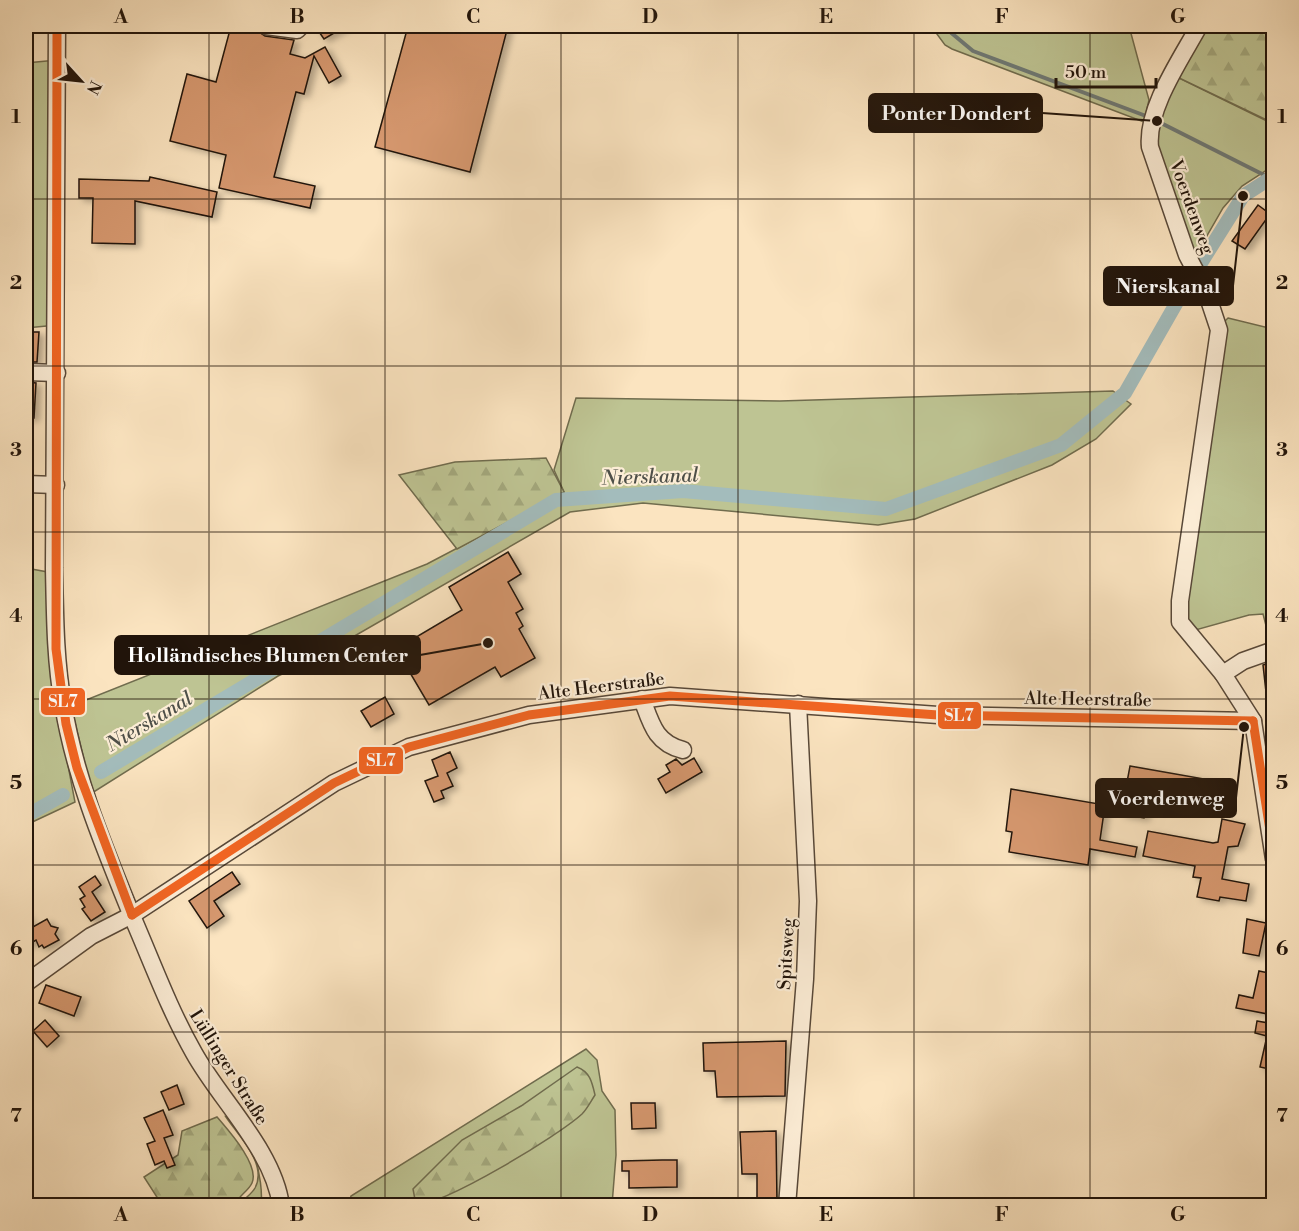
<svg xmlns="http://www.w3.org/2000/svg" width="1299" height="1231" viewBox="0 0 1299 1231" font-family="'Libre Bodoni',serif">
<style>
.grass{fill:#bec493;stroke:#706c4e;stroke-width:1.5}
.forest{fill:url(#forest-firs);stroke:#706c4e;stroke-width:1.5}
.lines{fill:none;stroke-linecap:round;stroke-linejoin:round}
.stream{stroke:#6f7975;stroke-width:4}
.canal{stroke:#a3bcbc;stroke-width:14}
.building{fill:#d5976e;stroke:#21140a;stroke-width:1.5;filter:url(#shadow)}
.minor-casing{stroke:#584838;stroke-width:19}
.minor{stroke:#fcedd6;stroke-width:16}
.bus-1-casing{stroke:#fcedd6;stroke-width:14}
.bus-1{stroke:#f26522;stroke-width:9}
.grid{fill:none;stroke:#21140a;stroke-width:1.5;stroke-opacity:0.55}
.labels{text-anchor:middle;stroke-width:4.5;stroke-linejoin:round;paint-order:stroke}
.street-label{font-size:18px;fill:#21140a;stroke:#fcedd6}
.water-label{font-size:20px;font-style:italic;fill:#4e4f48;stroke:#fcedd6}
.leader{fill:none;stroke:#21140a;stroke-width:2}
.callout-dot{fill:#21140a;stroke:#fcedd6;stroke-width:2}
.callout{fill:#21140a;stroke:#21140a;stroke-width:2}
.callout-label{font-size:20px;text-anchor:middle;font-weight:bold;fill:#fff}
.line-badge{stroke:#fcedd6;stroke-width:2}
.badge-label{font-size:16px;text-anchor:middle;font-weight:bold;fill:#fff}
.neatline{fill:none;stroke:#21140a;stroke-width:2}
.grid-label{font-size:20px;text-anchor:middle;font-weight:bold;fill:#21140a}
</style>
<defs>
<pattern id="forest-firs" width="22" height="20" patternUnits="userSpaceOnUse" patternTransform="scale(1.5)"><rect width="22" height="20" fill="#bec493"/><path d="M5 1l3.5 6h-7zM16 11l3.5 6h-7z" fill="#a3a87d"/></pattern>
<filter id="shadow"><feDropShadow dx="5" dy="3" stdDeviation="3" flood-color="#0004"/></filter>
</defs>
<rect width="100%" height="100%" fill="#fbe4c0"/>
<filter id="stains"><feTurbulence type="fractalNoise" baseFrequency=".00333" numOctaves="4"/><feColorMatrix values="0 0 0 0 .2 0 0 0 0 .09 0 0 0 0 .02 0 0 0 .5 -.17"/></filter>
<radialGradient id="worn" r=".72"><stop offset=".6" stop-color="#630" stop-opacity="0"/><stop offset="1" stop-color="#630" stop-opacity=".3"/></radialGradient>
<g class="grass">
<path d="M 931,26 L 1129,26 L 1149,100 L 1144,122 L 952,49 L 945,45 Z"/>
<path d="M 57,60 L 57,325 L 26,328 L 26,63 Z"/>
<path d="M 1175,76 L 1267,121 L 1273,129 L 1273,166 L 1242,186 L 1223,208 L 1193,260 L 1148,134 Z"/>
<path d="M 1228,318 L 1273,329 L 1273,644 L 1271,645 L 1263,614 L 1249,615 L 1192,631 L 1183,619 L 1224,322 Z"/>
<path d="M 1113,391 L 1131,404 L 1096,439 L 1052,465 L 915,519 L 878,525 L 643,503 L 570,512 L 318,657 L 278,676 L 92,793 L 71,706 L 427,564 L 564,492 L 554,470 L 576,398 L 780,401 Z"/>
<path d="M 26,568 L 53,573 L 58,713 L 75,802 L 26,825 Z"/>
<path d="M 586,1049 L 597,1060 L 602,1091 L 615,1110 L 616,1155 L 612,1205 L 348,1206 L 351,1196 Z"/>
<path d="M 226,1117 C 252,1127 264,1181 261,1205 L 240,1205 C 244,1198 251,1195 255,1188 C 268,1164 238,1135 226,1117 Z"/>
</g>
<g class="forest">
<path d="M 1201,26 L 1273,26 L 1273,129 L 1267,120 L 1175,76 Z"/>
<path d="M 546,458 L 564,492 L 457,549 L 399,475 L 455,462 Z"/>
<path d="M 577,1067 C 590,1072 592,1082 595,1095 C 591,1101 587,1109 582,1114 C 558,1136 446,1204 416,1205 L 413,1189 L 462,1140 L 521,1106 Z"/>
<path d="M 217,1117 C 228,1130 260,1165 252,1183 C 248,1192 237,1196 235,1206 L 162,1205 L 144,1177 L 178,1155 L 182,1131 Z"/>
</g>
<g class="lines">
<g class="stream">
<path d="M 943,26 L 973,51 L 1146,116"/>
<path d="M 1157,121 L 1270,178"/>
</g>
<g class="canal">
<path d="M 1201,263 L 1243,196 L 1274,176"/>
<path d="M 101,772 L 556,500 L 683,491 L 886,509 L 1061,445 L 1125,393 L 1185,288"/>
<path d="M 26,816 L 63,795"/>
</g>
</g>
<g class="building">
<path d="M 231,26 L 256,30 L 265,36 L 294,40 L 290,54 L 305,58 L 325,47 L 341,76 L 329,83 L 314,56 L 304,94 L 296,92 L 274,177 L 315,186 L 310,208 L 219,188 L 226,155 L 170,141 L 187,74 L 216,82 Z"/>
<path d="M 315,26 L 346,26 L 324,39 Z"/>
<path d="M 408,26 L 508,26 L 470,172 L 375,147 Z"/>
<path d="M 150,177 L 217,192 L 212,217 L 135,201 L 135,244 L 92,243 L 93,198 L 79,198 L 79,179 L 149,181 Z"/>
<path d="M 1258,205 L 1270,214 L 1245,249 L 1232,241 Z"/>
<path d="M 26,332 L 39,332 L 37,362 L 26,362 Z"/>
<path d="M 26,382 L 36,383 L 34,418 L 26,418 Z"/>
<path d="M 508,552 L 521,574 L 508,582 L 523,609 L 516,613 L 523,626 L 519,629 L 535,658 L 501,677 L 495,667 L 429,705 L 396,649 L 462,610 L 449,587 Z"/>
<path d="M 1274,661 L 1274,691 L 1266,692 L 1263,665 Z"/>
<path d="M 385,697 L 394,714 L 371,727 L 361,711 Z"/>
<path d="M 450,752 L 457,768 L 447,773 L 453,786 L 441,791 L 444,798 L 434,802 L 425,781 L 438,776 L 432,760 Z"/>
<path d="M 694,758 L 702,772 L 666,793 L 658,779 L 670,772 L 666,765 L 676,759 L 682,765 Z"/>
<path d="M 1130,766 L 1227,783 L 1223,803 L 1150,788 L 1144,818 L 1121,814 Z"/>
<path d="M 1011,789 L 1105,805 L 1100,840 L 1137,847 L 1135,857 L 1090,849 L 1088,865 L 1009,852 L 1012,832 L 1006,831 Z"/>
<path d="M 1222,819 L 1245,824 L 1238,846 L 1228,847 L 1222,879 L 1249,884 L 1246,901 L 1220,897 L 1219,901 L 1197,897 L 1201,878 L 1193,877 L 1195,866 L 1143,856 L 1148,831 L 1213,843 L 1218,842 Z"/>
<path d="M 232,872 L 240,884 L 214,901 L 224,916 L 207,928 L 189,901 Z"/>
<path d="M 95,876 L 101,885 L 92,892 L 105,912 L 91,921 L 82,909 L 85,907 L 80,899 L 85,896 L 79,887 Z"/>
<path d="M 26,913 L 33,927 L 47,919 L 51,926 L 58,928 L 55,934 L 59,940 L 44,948 L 42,945 L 39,947 L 36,940 L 26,946 Z"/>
<path d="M 1247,919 L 1266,923 L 1259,956 L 1243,953 Z"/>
<path d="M 1259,971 L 1274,974 L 1268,1014 L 1236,1008 L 1239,995 L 1253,998 Z"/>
<path d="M 46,985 L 81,997 L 74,1016 L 39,1003 Z"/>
<path d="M 45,1020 L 59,1036 L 47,1047 L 33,1031 Z"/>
<path d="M 1257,1021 L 1274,1024 L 1274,1070 L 1260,1067 L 1267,1036 L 1255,1033 Z"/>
<path d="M 786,1041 L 785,1096 L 717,1097 L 715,1071 L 704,1071 L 703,1043 Z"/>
<path d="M 177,1085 L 184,1104 L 169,1110 L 161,1092 Z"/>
<path d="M 631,1103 L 655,1103 L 656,1128 L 632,1129 Z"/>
<path d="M 163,1110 L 173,1135 L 164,1138 L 175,1165 L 167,1168 L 164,1161 L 155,1165 L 147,1144 L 155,1141 L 144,1118 Z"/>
<path d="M 776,1131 L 777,1203 L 757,1203 L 757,1174 L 742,1174 L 740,1132 Z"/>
<path d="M 662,1160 L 677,1160 L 677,1187 L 629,1188 L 629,1171 L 622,1171 L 622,1161 Z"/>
</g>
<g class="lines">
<g class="minor-casing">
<g id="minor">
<path d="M 57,26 L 54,568 C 55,614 55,659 63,704 C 75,778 104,847 132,916 C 152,962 169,1009 194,1053 C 220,1100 274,1151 281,1206"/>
<path d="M 266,26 L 297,30 L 301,26"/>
<path d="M 1199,26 C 1181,59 1146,109 1150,147 L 1187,255 L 1206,291 L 1219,330 L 1180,601 L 1180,622 L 1223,674 L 1253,721 L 1274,859"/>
<path d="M 26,372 L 57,373"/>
<path d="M 26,484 L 56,485"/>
<path d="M 1223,674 L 1243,661 L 1274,650"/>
<path d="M 642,699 C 651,723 655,743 683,750"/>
<path d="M 26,983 L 91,936 L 132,915 L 334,783 L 409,747 L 529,715 L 670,696 L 938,715 L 1253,721"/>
<path d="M 787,1206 L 805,979 L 808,901 L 798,704"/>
</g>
</g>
<use href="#minor" class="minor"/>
<g class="bus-1-casing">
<g id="bus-1">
<path d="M 57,26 L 56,649 L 66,724 L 77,768 L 132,915"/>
<path d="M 1253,721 L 1274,856"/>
<path d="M 132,915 L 334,783 L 409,747 L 529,715 L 670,696 L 938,715 L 1253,721"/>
</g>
</g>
<use href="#bus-1" class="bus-1"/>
</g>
<path class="grid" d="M 209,26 L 209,1206M 385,26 L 385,1206M 561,26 L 561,1206M 738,26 L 738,1206M 914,26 L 914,1206M 1090,26 L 1090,1206M 26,199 L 1274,199M 26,366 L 1274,366M 26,532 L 1274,532M 26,699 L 1274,699M 26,865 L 1274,865M 26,1032 L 1274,1032"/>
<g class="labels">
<g class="street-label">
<text transform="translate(1192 207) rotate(70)" y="6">Voerdenweg</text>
<text transform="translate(601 686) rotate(-7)" y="6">Alte Heerstraße</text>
<text transform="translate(1088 699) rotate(1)" y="6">Alte Heerstraße</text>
<text transform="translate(786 954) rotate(-87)" y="6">Spitsweg</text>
<text transform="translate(229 1067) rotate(58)" y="6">Lüllinger Straße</text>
</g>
<g class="water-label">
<text transform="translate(650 476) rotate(-2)" y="7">Nierskanal</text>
<text transform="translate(149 721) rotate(-31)" y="7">Nierskanal</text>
</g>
</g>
<path class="leader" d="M1157 121L1042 113M1243 196L1233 286M488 643L420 655M1244 727L1236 798"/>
<g class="callout-dot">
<circle cx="1157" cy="121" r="6"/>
<circle cx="1243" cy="196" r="6"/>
<circle cx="488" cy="643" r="6"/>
<circle cx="1244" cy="727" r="6"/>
</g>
<g class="callout">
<rect x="869" y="94" width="173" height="38" rx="6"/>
<rect x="1104" y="267" width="129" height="38" rx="6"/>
<rect x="115" y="636" width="305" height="38" rx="6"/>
<rect x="1096" y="779" width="140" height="38" rx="6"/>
</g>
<g class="callout-label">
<text x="956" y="120">Ponter Dondert</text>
<text x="1168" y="293">Nierskanal</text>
<text x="268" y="662">Holländisches Blumen Center</text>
<text x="1166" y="805">Voerdenweg</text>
</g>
<g class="line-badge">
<rect x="40" y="687" width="46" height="29" rx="6" fill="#f26522"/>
<rect x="937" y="701" width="45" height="29" rx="6" fill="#f26522"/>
<rect x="358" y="746" width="46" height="29" rx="6" fill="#f26522"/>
</g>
<g class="badge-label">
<text x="63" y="707">SL7</text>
<text x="959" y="721">SL7</text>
<text x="381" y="766">SL7</text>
</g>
<rect width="1299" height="1231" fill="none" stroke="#fbe4c0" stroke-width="66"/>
<g transform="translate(81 81) rotate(117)" stroke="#fcedd6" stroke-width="4.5" paint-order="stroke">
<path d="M0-4.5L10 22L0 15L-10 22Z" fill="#21140a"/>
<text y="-9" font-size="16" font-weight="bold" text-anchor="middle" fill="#21140a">N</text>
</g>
<path d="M1056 78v9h100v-9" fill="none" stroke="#21140a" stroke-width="3"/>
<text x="1065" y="78" font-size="18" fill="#21140a" stroke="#fcedd6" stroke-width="4.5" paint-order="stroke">50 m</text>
<rect x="33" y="33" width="1233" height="1165" class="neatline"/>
<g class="grid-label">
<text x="121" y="23">A</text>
<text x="297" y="23">B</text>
<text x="473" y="23">C</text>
<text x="650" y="23">D</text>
<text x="826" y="23">E</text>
<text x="1002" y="23">F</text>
<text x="1178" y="23">G</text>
<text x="16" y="123">1</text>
<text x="1282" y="123">1</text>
<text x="16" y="289">2</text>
<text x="1282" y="289">2</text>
<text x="16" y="456">3</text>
<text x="1282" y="456">3</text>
<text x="16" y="622">4</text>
<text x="1282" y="622">4</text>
<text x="16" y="789">5</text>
<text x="1282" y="789">5</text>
<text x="16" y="955">6</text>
<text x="1282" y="955">6</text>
<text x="16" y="1122">7</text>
<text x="1282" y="1122">7</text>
<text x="121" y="1221">A</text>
<text x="297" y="1221">B</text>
<text x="473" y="1221">C</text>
<text x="650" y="1221">D</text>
<text x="826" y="1221">E</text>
<text x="1002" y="1221">F</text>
<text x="1178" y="1221">G</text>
</g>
<rect width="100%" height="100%" filter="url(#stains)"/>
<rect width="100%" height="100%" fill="url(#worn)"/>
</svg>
